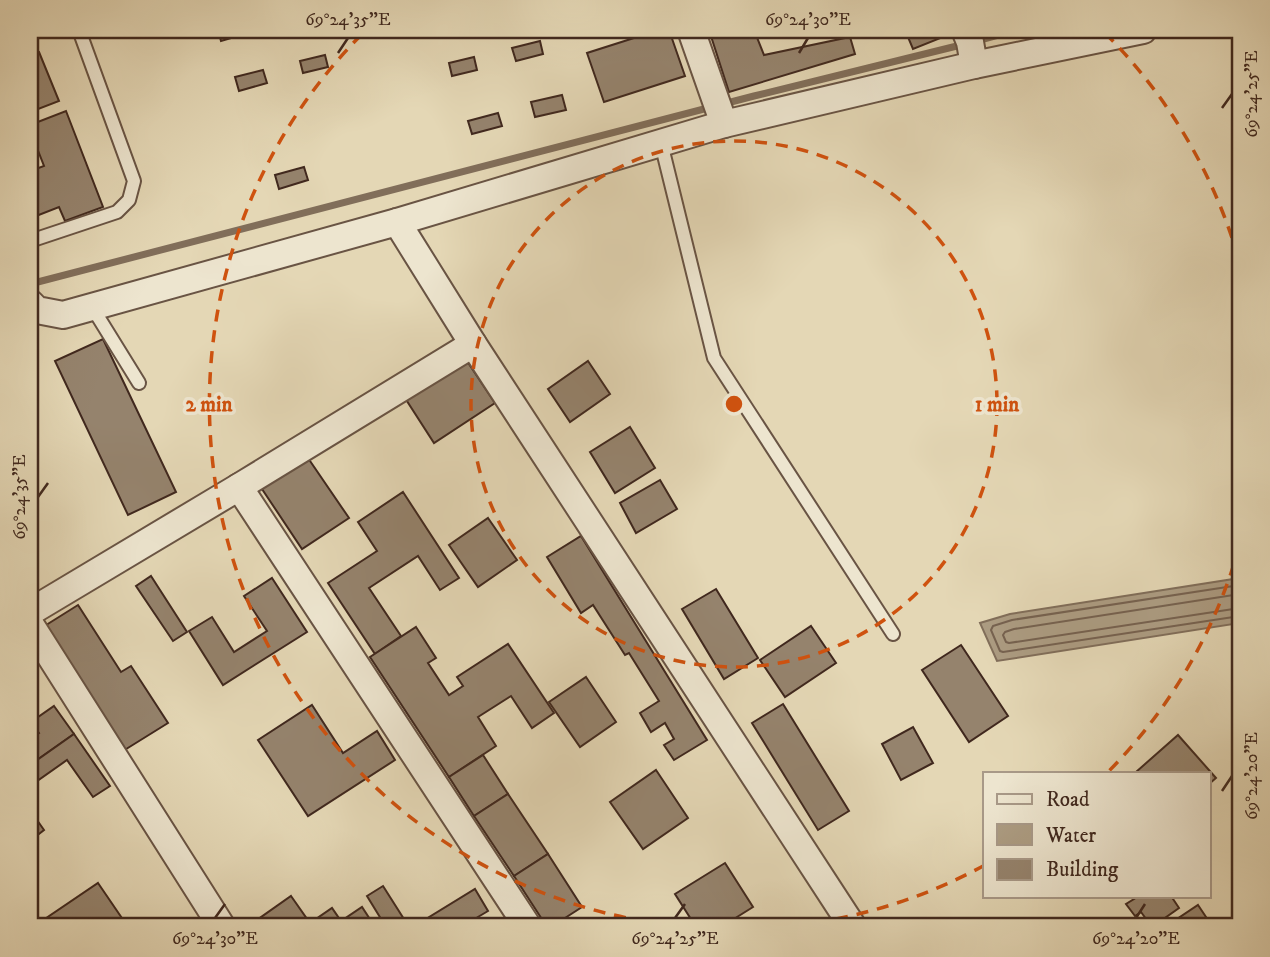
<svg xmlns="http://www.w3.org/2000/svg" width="1270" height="957" viewBox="0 0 1270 957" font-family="'IM FELL DW Pica',serif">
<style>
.water{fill:#ac9c82;stroke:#816e5a;stroke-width:2}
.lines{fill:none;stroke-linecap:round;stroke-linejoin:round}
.shore{stroke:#766250;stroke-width:2}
.stream{stroke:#816e5a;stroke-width:7}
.building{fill:#95836d;stroke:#40281e;stroke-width:2}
.lane-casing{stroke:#695444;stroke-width:16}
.street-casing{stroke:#695444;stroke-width:30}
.lane{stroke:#ede5cf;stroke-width:12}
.street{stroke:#ede5cf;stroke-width:26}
.ticks{fill:none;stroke:#40281e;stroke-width:2.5}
.ring{fill:none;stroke:#cf520f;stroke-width:3.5;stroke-dasharray:12 9}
.centre{fill:#cf520f;stroke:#ede5cf;stroke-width:3.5}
.ring-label{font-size:21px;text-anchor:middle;font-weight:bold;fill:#cf520f;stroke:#ede5cf;stroke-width:7;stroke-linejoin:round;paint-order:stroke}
.neatline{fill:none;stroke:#40281e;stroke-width:2.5}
.ticks-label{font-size:18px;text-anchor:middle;fill:#40281e}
</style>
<rect width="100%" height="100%" fill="#e4d7b5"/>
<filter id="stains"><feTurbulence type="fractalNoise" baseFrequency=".00286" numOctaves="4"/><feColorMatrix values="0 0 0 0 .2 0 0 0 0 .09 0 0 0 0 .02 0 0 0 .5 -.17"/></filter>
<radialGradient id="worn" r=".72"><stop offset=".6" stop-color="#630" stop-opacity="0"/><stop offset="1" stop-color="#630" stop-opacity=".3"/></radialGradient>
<path class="water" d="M 1240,578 L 1240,623 L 997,661 L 980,623 L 1010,614 Z"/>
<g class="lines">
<g class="shore">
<path d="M 1240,585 L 1012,620 L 993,626 L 991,630 L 1000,651 L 1003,652 L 1240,616"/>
<path d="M 1240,594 L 1014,629 L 1005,632 L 1003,635 L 1006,642 L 1009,643 L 1240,608"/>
</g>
<g class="stream">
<path d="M 976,41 L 1017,30"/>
<path d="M 30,284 L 754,96 L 965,44"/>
</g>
</g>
<g class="building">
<path d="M 218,30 L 247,30 L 248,33 L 221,41 Z"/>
<path d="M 659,30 L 669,30 L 685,76 L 604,102 L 587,53 Z"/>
<path d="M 709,30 L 754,30 L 764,55 L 850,37 L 855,54 L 729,92 Z"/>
<path d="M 905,30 L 952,30 L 953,33 L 913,49 Z"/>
<path d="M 540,41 L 543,54 L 516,61 L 512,48 Z"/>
<path d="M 39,52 L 59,101 L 33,111 L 30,104 L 30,56 Z"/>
<path d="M 325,55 L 328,67 L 303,73 L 300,61 Z"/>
<path d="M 474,57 L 477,70 L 452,76 L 449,63 Z"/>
<path d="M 263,70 L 267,83 L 239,91 L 235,77 Z"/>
<path d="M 562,95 L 566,110 L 535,117 L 531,102 Z"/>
<path d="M 66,111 L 103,207 L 65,221 L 59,207 L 31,218 L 30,154 L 36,169 L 44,166 L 30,130 L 30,125 Z"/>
<path d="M 498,113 L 502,126 L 472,134 L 468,121 Z"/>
<path d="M 304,167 L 308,180 L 279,189 L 275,175 Z"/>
<path d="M 103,339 L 176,492 L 128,515 L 55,361 Z"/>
<path d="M 465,358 L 495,403 L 434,443 L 405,398 Z"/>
<path d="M 588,361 L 610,394 L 570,422 L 548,389 Z"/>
<path d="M 630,427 L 655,468 L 615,493 L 590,452 Z"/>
<path d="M 308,458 L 349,518 L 302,549 L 262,489 Z"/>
<path d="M 660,480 L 677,509 L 636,533 L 620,503 Z"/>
<path d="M 403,492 L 459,578 L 440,590 L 418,556 L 369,588 L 401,636 L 375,654 L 328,583 L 377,551 L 358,522 Z"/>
<path d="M 488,518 L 517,560 L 478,587 L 449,545 Z"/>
<path d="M 581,536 L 707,740 L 674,760 L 664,745 L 674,739 L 665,723 L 651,732 L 640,713 L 659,701 L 629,653 L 625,655 L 593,605 L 581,613 L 547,557 Z"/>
<path d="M 151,576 L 187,632 L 173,641 L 136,586 Z"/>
<path d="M 272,578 L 307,632 L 223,685 L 189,631 L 212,617 L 234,652 L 267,631 L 244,596 Z"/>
<path d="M 716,589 L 758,658 L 724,679 L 682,609 Z"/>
<path d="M 78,605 L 121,672 L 131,666 L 168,723 L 123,751 L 43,627 Z"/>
<path d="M 811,626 L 836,663 L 785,697 L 760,660 Z"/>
<path d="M 416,627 L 436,658 L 428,663 L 449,695 L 463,686 L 457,677 L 508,644 L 554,713 L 532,728 L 511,696 L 478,717 L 496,746 L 449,777 L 370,657 Z"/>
<path d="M 961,645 L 1008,716 L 969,742 L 922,670 Z"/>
<path d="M 586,677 L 616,722 L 580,747 L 549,702 Z"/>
<path d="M 783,704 L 849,811 L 818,830 L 752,723 Z"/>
<path d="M 312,705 L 343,753 L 377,731 L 395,760 L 308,816 L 258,740 Z"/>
<path d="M 54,706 L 74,734 L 30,765 L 30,740 L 39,733 L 31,722 Z"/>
<path d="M 913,727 L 933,763 L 901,780 L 882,744 Z"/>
<path d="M 74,734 L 110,786 L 93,797 L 67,760 L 30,786 L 30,765 Z"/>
<path d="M 1178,735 L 1216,778 L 1209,784 L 1209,773 L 1138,773 L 1136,772 Z"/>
<path d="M 483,755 L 508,794 L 474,816 L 449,777 Z"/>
<path d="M 656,770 L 688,818 L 643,849 L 610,802 Z"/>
<path d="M 508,794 L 548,854 L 514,876 L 474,816 Z"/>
<path d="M 30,810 L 44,830 L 30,841 Z"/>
<path d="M 548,854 L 582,907 L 551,927 L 547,927 L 514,876 Z"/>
<path d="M 725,863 L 753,907 L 721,927 L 696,927 L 675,894 Z"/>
<path d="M 98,883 L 128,927 L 33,927 Z"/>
<path d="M 383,886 L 409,927 L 386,927 L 367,896 Z"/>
<path d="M 475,889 L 488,911 L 461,927 L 413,927 Z"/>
<path d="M 291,896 L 310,923 L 332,908 L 341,921 L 362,907 L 375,927 L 247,927 Z"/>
<path d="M 1139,896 L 1171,896 L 1179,908 L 1152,927 L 1141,912 L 1135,916 L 1126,904 Z"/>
<path d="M 1198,905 L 1210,923 L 1204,927 L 1165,927 Z"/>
</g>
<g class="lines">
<g class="lane-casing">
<g id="lane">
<path d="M 661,143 L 714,358 L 893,634"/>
<path d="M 30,241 L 117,212 L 129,200 L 134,181 L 79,30"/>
<path d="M 92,307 L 139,383"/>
</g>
</g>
<g class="street-casing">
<g id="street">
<path d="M 691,30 L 724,124"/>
<path d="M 965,30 L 970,42 L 974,65"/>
<path d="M 397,222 L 473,344 L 853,927"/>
<path d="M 30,303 L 37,310 L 63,315 L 397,222 L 724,124 L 974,65 L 1143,30"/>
<path d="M 239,487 L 528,927"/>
<path d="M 30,612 L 239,487 L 473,344"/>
<path d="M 30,624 L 222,927"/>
</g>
</g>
<use href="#lane" class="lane"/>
<use href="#street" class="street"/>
</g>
<path class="ticks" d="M 338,53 L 348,38M 799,53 L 808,38M 1222,108 L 1232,94M 38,497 L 48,483M 1222,791 L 1232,776M 215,918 L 225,904M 675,918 L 685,904M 1136,918 L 1145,904"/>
<g class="ring">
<circle cx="734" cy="404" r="263"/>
<path d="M1240 544A525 525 0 0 1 1108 772M985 865A525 525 0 0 1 780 927M688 927A525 525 0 0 1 363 33M1105 33A525 525 0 0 1 1240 264"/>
</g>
<circle cx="734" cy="404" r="10" class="centre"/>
<g class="ring-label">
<text x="997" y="411">1 min</text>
<text x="209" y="411">2 min</text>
</g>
<rect width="1270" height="957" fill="none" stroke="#e4d7b5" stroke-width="77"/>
<rect x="983" y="772" width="228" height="126" fill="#ede5cf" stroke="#a89988" stroke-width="2"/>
<rect x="997" y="794" width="35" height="10" fill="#ede5cf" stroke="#a89988" stroke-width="2"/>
<text x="1046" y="806" font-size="21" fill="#40281e">Road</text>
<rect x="997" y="824" width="35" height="21" fill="#ac9c82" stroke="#a89988" stroke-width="2"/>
<text x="1046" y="842" font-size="21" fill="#40281e">Water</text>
<rect x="997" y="859" width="35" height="21" fill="#95836d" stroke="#a89988" stroke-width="2"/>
<text x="1046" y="876" font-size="21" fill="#40281e">Building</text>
<rect x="38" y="38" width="1194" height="880" class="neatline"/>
<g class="ticks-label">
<text x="348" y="25">69°24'35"E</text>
<text x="808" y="25">69°24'30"E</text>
<text transform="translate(1251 94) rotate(-90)" y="6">69°24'25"E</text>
<text transform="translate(19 497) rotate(-90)" y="6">69°24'35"E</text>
<text transform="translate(1251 776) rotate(-90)" y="6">69°24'20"E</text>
<text x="215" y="944">69°24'30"E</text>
<text x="675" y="944">69°24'25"E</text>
<text x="1136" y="944">69°24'20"E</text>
</g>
<rect width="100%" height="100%" filter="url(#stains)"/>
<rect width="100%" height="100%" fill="url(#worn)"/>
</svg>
